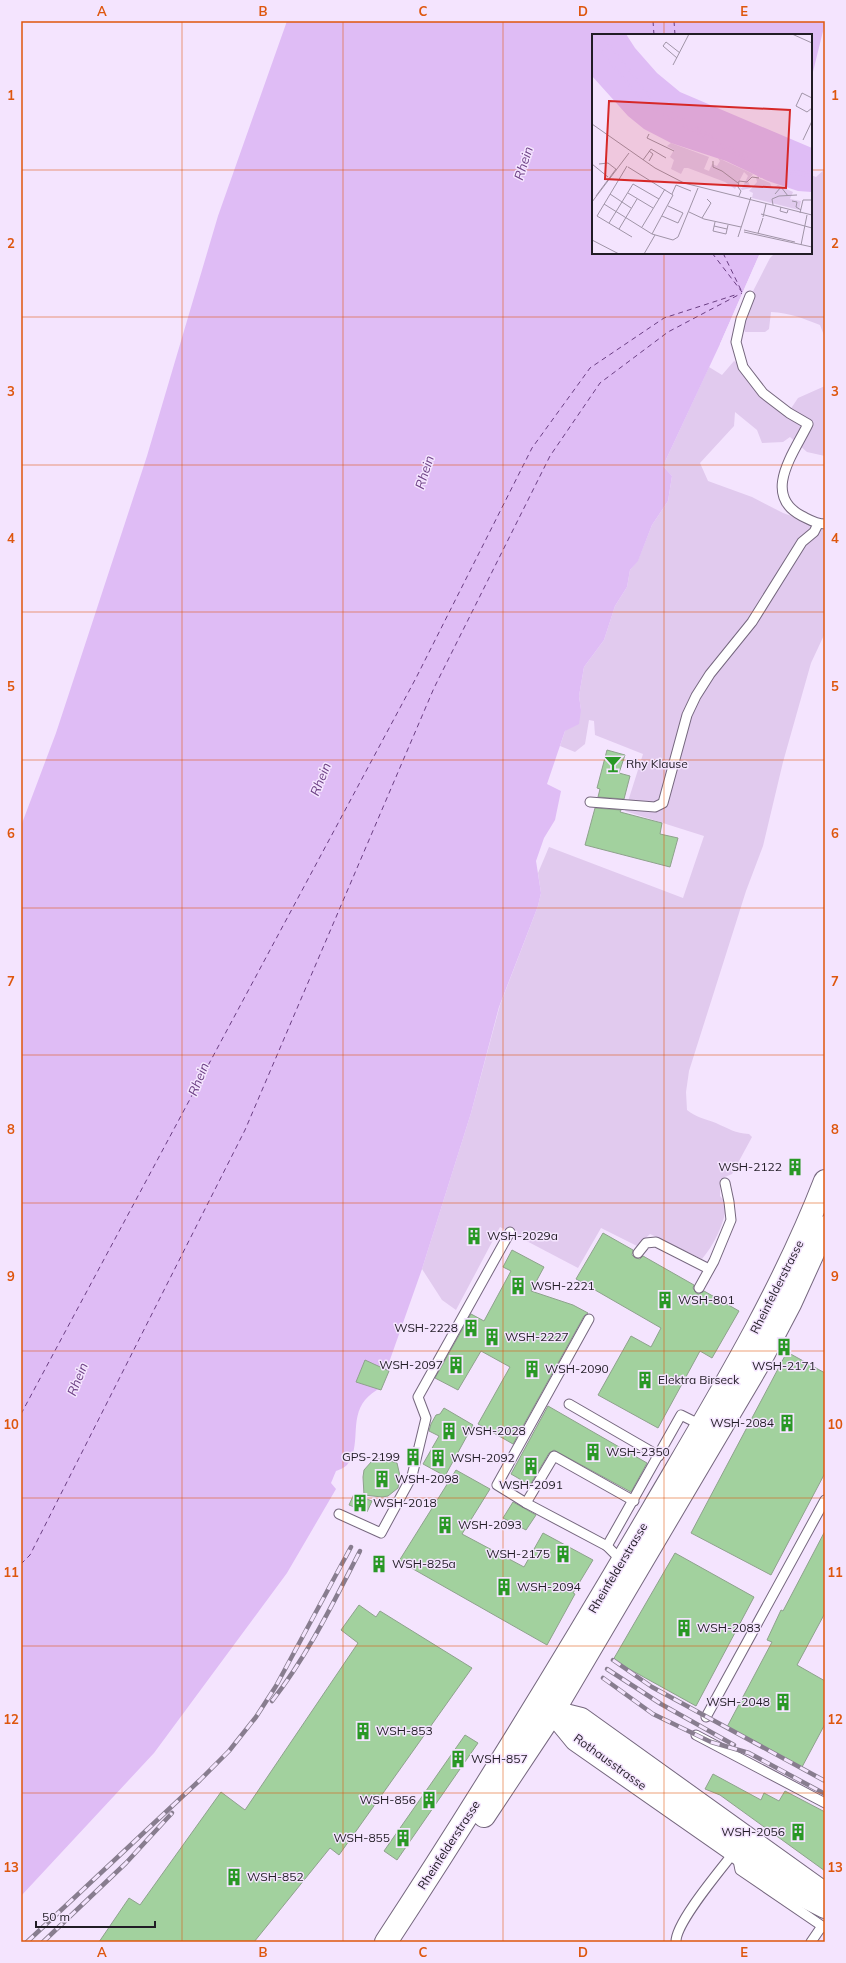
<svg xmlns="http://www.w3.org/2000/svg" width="846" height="1963" viewBox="0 0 846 1963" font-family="Mulish,sans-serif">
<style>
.green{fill:#e1caee}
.water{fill:#dfbcf5}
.pier{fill:#f4e4fe}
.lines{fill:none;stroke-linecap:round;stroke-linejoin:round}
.ferry{stroke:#6b3f83;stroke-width:1;stroke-dasharray:5 4;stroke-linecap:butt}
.building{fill:#a2d19e;stroke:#8ea28c}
.service-casing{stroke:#75677e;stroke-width:11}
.tertiary-casing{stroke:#75677e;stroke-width:24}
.primary-casing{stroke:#75677e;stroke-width:24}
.service{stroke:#fff;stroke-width:9}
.tertiary{stroke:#fff;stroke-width:22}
.primary{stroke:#fff;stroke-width:22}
.rail-casing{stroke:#887d8f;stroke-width:4.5}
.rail{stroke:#f4e4fe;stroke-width:3;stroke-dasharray:9;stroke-linecap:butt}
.grid{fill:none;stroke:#de560d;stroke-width:1;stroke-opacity:0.55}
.labels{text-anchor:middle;stroke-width:3;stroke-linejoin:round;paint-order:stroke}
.poi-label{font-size:12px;fill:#211c25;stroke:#f4e4fe;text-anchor:start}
.street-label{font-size:12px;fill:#211c25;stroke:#f4e4fe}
.water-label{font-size:13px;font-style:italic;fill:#6b3f83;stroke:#f4e4fe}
.inset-river{fill:none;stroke:#dfbcf5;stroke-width:2}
.inset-road{fill:none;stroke:#a094a7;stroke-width:1}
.view{fill:#d62828;fill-opacity:0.15;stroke:#d62828;stroke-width:2}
.inset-edge{fill:none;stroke:#211c25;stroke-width:2}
.neatline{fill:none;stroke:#de560d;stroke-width:1.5}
.grid-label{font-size:13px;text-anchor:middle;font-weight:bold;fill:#de560d}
</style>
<rect width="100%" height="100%" fill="#f4e4fe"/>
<g class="green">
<path d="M 825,169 L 825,338 L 820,325 C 802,318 790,313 771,312 L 769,329 L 765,332 L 745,332 L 742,323 L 751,295 L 770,258 L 775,253 L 811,253 L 811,175 L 816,177 Z"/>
<path d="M 734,361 L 743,367 L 788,413 L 798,398 L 825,386 L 825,456 L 807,452 L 790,437 L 783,442 L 762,443 L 757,430 L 735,412 L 734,426 L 700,463 L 708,481 L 752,497 L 783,513 L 825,528 L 825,633 L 811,663 L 783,762 L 763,846 L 746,891 L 689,1071 L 686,1092 L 687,1110 C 696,1117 705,1119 716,1123 C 729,1129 735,1133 749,1134 L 752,1137 L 732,1174 L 720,1179 L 720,1196 L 726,1203 C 726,1221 714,1245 702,1259 L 650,1234 L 637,1246 L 601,1228 L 578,1268 L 500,1227 L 456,1310 L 442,1300 L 422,1269 L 471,1113 L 500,1005 L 538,906 L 541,893 L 538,873 L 549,847 L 683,898 L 704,836 L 625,811 L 643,754 L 595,735 L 594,721 L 589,720 L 585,744 L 575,752 L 560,746 L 565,731 L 581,710 L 579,696 L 584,667 L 604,640 L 615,606 L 627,587 L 630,570 L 638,560 L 652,525 L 668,501 L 672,476 L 663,466 L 709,367 L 722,375 Z"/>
</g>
<path class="water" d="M 287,21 L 825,21 L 825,23 L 811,80 L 811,35 L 593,35 L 593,253 L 760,253 L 720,344 L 663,466 L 672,476 L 668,501 L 652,525 L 638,561 L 630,570 L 627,587 L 615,606 L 604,640 L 584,667 L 579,696 L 581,710 L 579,724 L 565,731 L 547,784 L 561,791 L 555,820 L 544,838 L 536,861 L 541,893 L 538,906 L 499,1007 L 471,1113 L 422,1269 L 380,1388 C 375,1391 369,1395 365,1400 C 349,1420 362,1446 347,1465 C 344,1468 339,1470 336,1471 L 331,1483 L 336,1489 L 287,1573 L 154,1753 L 21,1896 L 21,826 L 56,733 L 147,456 L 218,216 Z"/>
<path class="pier" d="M 760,253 L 762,254 L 722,345 L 720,344 Z"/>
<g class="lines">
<g class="ferry">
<path d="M 653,21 L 654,35"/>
<path d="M 674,21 L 675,35"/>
<path d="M 712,253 L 742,292"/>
<path d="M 723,253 L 741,290"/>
<path d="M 21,1414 L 416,678 L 532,448 L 590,368 L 664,318 L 738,294"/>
<path d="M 21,1564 L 30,1555 L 245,1130 L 434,688 L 550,456 L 600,383 L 668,332 L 742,293"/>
</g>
</g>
<g class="building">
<path d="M 607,750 L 625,755 L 619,773 L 630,776 L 624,799 L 598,797 L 600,789 L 597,788 Z"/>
<path d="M 595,808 L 621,810 L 620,812 L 662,823 L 660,834 L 678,838 L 670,867 L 585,845 Z"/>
<path d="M 603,1233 L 633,1250 L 632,1255 L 635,1258 L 640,1259 L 643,1256 L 694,1285 L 693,1288 L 696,1293 L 699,1294 L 704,1291 L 739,1311 L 712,1358 L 700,1351 L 658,1428 L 598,1395 L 631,1336 L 651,1347 L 661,1328 L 576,1279 Z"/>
<path d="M 512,1250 L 544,1267 L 531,1291 L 573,1305 L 588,1313 L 584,1316 L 513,1444 L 478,1424 L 510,1367 L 481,1351 L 458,1390 L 435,1378 L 471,1314 L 484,1321 L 511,1271 L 503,1267 Z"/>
<path d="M 787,1352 L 825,1373 L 825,1473 L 771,1575 L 691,1533 Z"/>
<path d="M 365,1360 L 389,1371 L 381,1390 L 356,1382 Z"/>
<path d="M 548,1406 L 647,1463 L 631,1492 L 554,1450 L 549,1453 L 530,1485 L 511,1474 Z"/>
<path d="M 444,1408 L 473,1425 L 445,1476 L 423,1464 L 439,1436 L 429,1431 L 431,1424 L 436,1415 L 440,1414 Z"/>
<path d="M 378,1459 L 384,1459 L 397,1463 L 400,1476 L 398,1488 L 388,1496 L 382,1497 L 364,1495 L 363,1477 L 364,1470 L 372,1461 Z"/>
<path d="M 456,1470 L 490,1489 L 462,1534 L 524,1567 L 543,1533 L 593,1560 L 573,1593 L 575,1594 L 547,1645 L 399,1561 Z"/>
<path d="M 354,1494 L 372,1501 L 367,1512 L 349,1505 Z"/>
<path d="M 513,1502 L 536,1515 L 526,1530 L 503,1518 Z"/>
<path d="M 825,1531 L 825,1613 L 797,1665 L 825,1681 L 825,1724 L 802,1767 L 727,1727 L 772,1642 L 767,1640 L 781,1610 L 783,1611 Z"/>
<path d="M 675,1553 L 754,1597 L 696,1706 L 613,1660 Z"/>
<path d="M 359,1605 L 376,1617 L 380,1611 L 472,1668 L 339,1855 L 330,1848 L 254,1942 L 99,1942 L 129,1898 L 140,1905 L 221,1792 L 245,1810 L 358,1643 L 341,1630 Z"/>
<path d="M 465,1735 L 478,1743 L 397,1860 L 384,1851 Z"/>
<path d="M 713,1774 L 761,1800 L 764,1793 L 779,1801 L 785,1791 L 825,1812 L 825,1871 L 720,1795 L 705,1789 Z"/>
</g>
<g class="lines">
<g class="service-casing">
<g id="service">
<path d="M 750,296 L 741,319 L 736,342 L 743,367 L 763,393 L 789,413 L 808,424 C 794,453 761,495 802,516 C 810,520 816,524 825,524"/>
<path d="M 590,802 L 655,807 L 663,803 L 687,715 L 696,696 L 710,674 L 752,622 L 802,542 L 814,532 L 818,524"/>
<path d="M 638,1253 L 646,1243 L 656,1242 L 709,1269"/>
<path d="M 699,1288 L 714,1261 L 731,1220 L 729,1202 L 725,1183"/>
<path d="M 589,1319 L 497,1485 L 526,1503 L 607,1546 L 622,1561"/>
<path d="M 569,1404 L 659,1456"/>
<path d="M 526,1503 L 554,1456 L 634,1501"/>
<path d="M 339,1514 L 381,1533 L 412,1476 L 426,1418 L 418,1397 L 510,1232"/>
<path d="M 607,1546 L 681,1415 L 703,1426"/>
<path d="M 706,1717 L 825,1500"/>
<path d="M 696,1735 L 825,1803"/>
<path d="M 737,1855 L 740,1870 L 825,1928"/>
<path d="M 676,1942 C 675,1923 722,1868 735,1851"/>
<path d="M 811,1942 L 822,1926"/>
</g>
</g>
<g class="tertiary-casing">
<g id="tertiary">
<path d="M 553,1712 L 576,1740 L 788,1888 L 825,1907"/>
<path d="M 553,1712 L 581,1719 L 825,1894"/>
</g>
</g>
<g class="primary-casing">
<g id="primary">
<path d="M 484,1816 L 553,1712 L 759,1363 L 790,1304 L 825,1227"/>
<path d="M 386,1942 C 479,1800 567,1656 653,1509 C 715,1403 780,1297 825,1181"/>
</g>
</g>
<use href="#service" class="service"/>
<use href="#tertiary" class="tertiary"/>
<use href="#primary" class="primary"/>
<g class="rail-casing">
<g id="rail">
<path d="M 613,1660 L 652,1687 L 825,1781"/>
<path d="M 607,1669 L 661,1704 L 734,1745"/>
<path d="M 603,1678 L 653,1714 L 711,1742 L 749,1753 L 825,1794"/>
<path d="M 272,1701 C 308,1655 333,1603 360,1551"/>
<path d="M 27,1942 L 200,1780 L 229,1751 L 256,1717 L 276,1686 L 351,1547"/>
<path d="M 43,1942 L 126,1863 L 172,1813"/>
</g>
</g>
<use href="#rail" class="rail"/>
</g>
<path class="grid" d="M 182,21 L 182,1942M 343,21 L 343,1942M 503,21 L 503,1942M 664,21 L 664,35M 21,170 L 593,170M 811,170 L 825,170M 664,253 L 664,1942M 21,317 L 825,317M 21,465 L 825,465M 21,612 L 825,612M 21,760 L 825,760M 21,908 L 825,908M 21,1055 L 825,1055M 21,1203 L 825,1203M 21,1351 L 825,1351M 21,1498 L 825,1498M 21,1646 L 825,1646M 21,1793 L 825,1793"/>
<defs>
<g id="bar-bare" transform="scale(1.38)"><path d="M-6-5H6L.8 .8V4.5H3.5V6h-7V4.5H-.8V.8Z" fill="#299825" stroke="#f4e4fe" stroke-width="2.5" paint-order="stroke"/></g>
<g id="building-bare" transform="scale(1.38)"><path d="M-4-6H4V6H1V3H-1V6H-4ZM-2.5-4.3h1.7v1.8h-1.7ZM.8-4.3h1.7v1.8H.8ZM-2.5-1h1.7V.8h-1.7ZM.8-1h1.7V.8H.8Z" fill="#299825" stroke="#f4e4fe" stroke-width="2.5" paint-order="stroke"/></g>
</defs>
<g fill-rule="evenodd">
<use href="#bar-bare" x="613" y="764"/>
<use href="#building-bare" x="795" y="1167"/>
<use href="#building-bare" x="474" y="1236"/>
<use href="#building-bare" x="518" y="1286"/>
<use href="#building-bare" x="665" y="1300"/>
<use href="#building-bare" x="471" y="1328"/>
<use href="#building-bare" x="492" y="1337"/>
<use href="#building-bare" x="784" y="1347"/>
<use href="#building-bare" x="456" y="1365"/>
<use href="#building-bare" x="532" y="1369"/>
<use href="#building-bare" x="645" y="1380"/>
<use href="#building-bare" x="787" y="1423"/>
<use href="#building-bare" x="449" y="1431"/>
<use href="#building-bare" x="593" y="1452"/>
<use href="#building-bare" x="413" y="1457"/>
<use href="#building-bare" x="438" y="1458"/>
<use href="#building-bare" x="531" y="1466"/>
<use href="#building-bare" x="382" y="1479"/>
<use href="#building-bare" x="360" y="1503"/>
<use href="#building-bare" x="445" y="1525"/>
<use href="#building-bare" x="563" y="1554"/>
<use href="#building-bare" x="379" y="1564"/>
<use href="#building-bare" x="504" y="1587"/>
<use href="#building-bare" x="684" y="1628"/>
<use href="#building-bare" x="783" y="1702"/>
<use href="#building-bare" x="363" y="1731"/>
<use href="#building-bare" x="458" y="1759"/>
<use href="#building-bare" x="429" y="1800"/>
<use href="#building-bare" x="798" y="1832"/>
<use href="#building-bare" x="403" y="1838"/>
<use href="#building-bare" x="234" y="1877"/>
</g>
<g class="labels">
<g class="poi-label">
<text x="626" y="768">Rhy Klause</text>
<text x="782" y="1171" text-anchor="end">WSH-2122</text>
<text x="487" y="1240">WSH-2029a</text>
<text x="531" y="1290">WSH-2221</text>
<text x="678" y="1304">WSH-801</text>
<text x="458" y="1332" text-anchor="end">WSH-2228</text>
<text x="505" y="1341">WSH-2227</text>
<text x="443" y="1369" text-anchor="end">WSH-2097</text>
<text x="784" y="1370" text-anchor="middle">WSH-2171</text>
<text x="545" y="1373">WSH-2090</text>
<text x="658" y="1384">Elektra Birseck</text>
<text x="774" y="1427" text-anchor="end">WSH-2084</text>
<text x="462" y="1435">WSH-2028</text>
<text x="606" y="1456">WSH-2350</text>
<text x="400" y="1461" text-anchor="end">GPS-2199</text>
<text x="451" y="1462">WSH-2092</text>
<text x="395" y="1483">WSH-2098</text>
<text x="531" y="1489" text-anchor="middle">WSH-2091</text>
<text x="373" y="1507">WSH-2018</text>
<text x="458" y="1529">WSH-2093</text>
<text x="550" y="1558" text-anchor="end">WSH-2175</text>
<text x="392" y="1568">WSH-825a</text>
<text x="517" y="1591">WSH-2094</text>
<text x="697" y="1632">WSH-2083</text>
<text x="770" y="1706" text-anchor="end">WSH-2048</text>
<text x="376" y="1735">WSH-853</text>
<text x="471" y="1763">WSH-857</text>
<text x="416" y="1804" text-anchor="end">WSH-856</text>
<text x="785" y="1836" text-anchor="end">WSH-2056</text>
<text x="390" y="1842" text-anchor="end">WSH-855</text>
<text x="247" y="1881">WSH-852</text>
</g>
<g class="street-label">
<text transform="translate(777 1287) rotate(-63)" y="4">Rheinfelderstrasse</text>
<text transform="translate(618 1568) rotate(-59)" y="4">Rheinfelderstrasse</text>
<text transform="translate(610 1762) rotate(36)" y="4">Rothausstrasse</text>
<text transform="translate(449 1845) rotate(-57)" y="4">Rheinfelderstrasse</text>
</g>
<g class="water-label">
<text transform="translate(523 163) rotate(-72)" y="5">Rhein</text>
<text transform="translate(424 472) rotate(-72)" y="5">Rhein</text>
<text transform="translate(320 779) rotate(-68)" y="5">Rhein</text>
<text transform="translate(198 1079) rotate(-68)" y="5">Rhein</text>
<text transform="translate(77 1379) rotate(-68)" y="5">Rhein</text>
</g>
</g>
<g transform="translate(592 34)">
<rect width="220" height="220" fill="#f4e4fe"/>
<path d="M 79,109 L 117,123 L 112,135 L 117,137 L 120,130 L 125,132 L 128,127 L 126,124 L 161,140 L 156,147 L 159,154 L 150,156 L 147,153 L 150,154 L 156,142 L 152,138 L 143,155 L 133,148 L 96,134 L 92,134 L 89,140 L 79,135 L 82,126 L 78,123 L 82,116 L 75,112 ZM 164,143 L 178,149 L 180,154 L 186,151 L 201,158 L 198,165 L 209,167 L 207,176 L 160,164 L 161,159 L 157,157 L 165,148 Z" fill="#e1caee"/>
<path d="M 0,0 L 34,0 L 43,14 L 65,39 L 88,58 L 220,114 L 220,158 L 206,157 L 176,147 L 134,127 L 79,109 L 52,95 L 36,82 L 0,42 Z" fill="#dfbcf5"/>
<path class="inset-river" d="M 9,0 L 62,68 L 154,123 L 161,129 L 166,139M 0,1 L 12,21 L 54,71 L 153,125 L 160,130 L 167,143M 170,142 L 185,138 L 220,142M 168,143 L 184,136 L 220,139"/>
<path class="inset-road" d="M 200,0 L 220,9M 85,24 L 71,12 L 74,8 L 88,19M 81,31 L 97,0M 220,64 L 210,59 L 204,72 L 215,78 L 220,74M 0,90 L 63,134 L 92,149 L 220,181M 57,100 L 55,104 L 82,117M 211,106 L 220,87M 51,126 L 59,115 L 74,124M 57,127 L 61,120 L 57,117M 121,127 L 121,133 L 130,137 L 146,149M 0,130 L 16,143M 7,130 L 16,129 L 25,136M 35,132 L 5,182 L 40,203M 36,133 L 81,161 L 60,200M 36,159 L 61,174M 18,160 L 39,174M 80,160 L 84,151 L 99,157M 183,160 L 189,153 L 196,162M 4,162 L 24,135M 147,162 L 149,157 L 146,153 L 147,147 L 155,148 L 160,143 L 167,144M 200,167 L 205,168 L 204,173 L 209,176M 0,168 L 37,119M 12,170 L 60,200 L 81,206 L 86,203 L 106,154M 181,171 L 180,165 L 187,162 L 205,161M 189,173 L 188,177 L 195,179 L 196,176M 97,178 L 112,185 L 149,193M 208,179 L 211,166 L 220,166M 169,180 L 220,194M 70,182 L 86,189 L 91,179 L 76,172M 171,183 L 174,170M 110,184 L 119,169 L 115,165M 123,188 L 121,197 L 134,200 L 136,191M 17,189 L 41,150 L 67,165M 122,192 L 135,195M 50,193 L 73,155M 27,195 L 45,165M 152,196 L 203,208M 152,198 L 220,213M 166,199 L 171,184M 146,203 L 159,163M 0,206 L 27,220M 209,211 L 215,181M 52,220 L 63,201"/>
<path class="view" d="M 17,67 L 198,76 L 194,154 L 13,145 Z"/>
<rect width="220" height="220" class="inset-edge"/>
</g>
<rect width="846" height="1963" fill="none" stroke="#f4e4fe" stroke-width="44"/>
<path d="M36 1921v6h119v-6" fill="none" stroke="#211c25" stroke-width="2"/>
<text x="42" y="1921" font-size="12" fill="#211c25" stroke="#f4e4fe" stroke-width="3" paint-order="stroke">50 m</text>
<rect x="22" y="22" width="802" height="1919" class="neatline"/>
<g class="grid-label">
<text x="102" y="16">A</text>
<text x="263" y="16">B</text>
<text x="423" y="16">C</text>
<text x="583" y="16">D</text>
<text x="744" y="16">E</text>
<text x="11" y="100">1</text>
<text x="835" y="100">1</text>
<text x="11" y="248">2</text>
<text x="835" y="248">2</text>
<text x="11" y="396">3</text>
<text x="835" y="396">3</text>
<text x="11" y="543">4</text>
<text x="835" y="543">4</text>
<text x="11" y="691">5</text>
<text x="835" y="691">5</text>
<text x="11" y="838">6</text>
<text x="835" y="838">6</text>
<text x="11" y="986">7</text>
<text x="835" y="986">7</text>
<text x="11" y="1134">8</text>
<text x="835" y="1134">8</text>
<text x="11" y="1281">9</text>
<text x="835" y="1281">9</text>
<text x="11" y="1429">10</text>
<text x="835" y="1429">10</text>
<text x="11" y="1577">11</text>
<text x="835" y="1577">11</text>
<text x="11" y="1724">12</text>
<text x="835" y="1724">12</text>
<text x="11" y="1872">13</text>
<text x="835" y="1872">13</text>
<text x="102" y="1957">A</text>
<text x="263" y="1957">B</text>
<text x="423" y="1957">C</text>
<text x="583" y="1957">D</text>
<text x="744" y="1957">E</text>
</g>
</svg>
